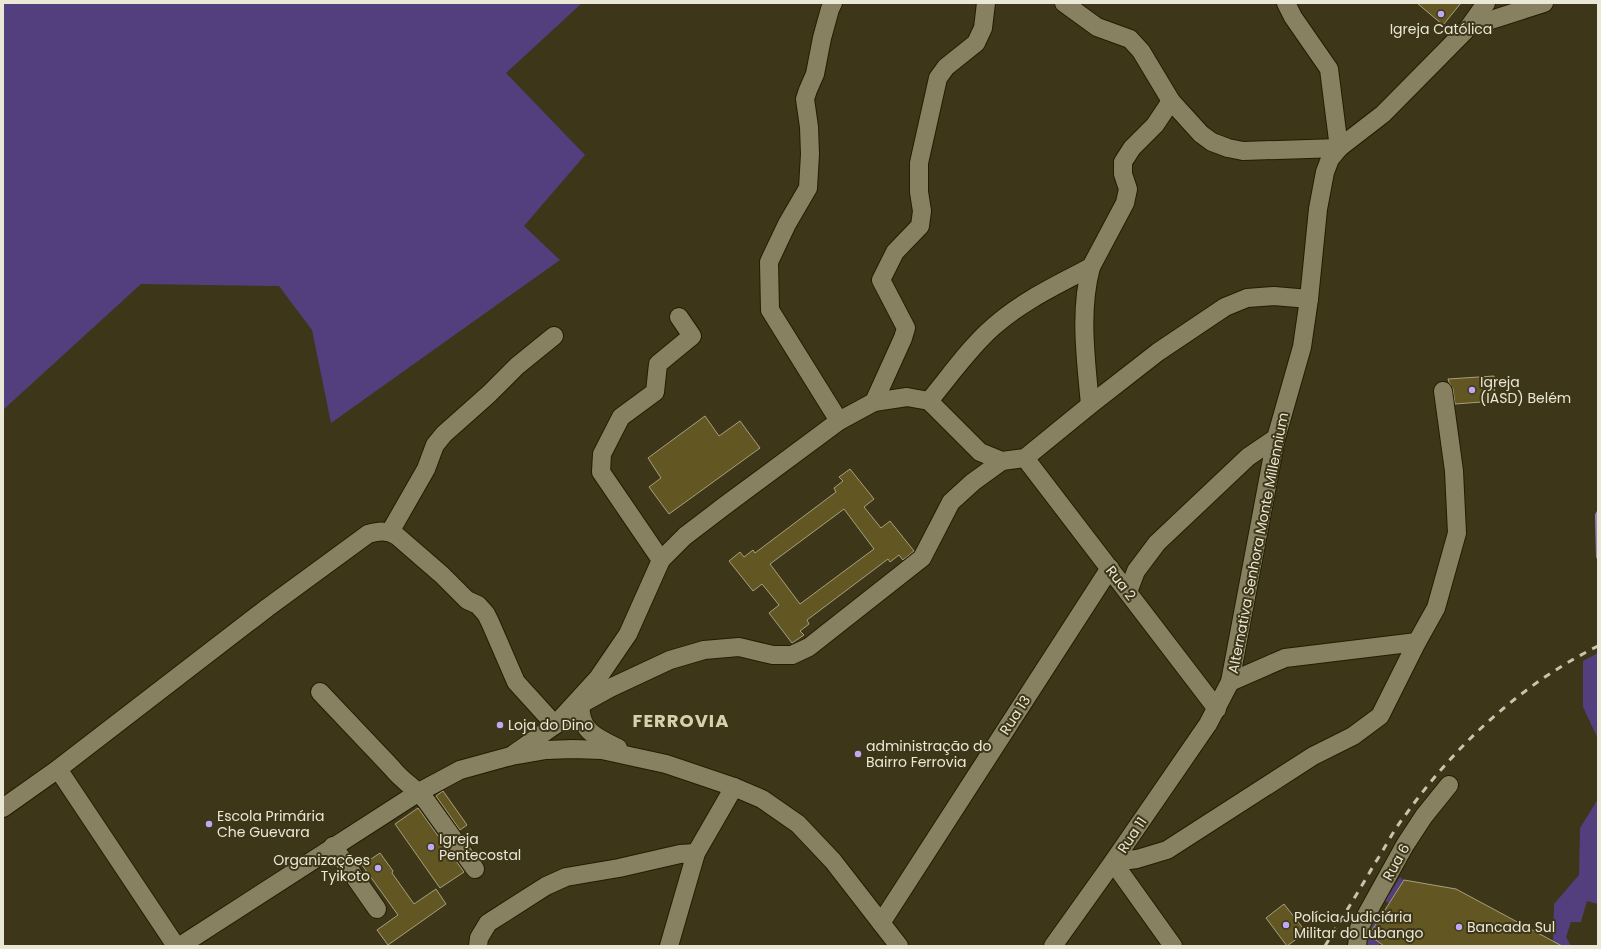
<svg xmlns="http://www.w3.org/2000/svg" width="1601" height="949" viewBox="0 0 1601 949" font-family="Poppins,sans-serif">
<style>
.green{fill:#533f7d}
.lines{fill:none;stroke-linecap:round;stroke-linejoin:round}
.stream{stroke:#9582b3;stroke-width:4}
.building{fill:#625723;stroke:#a7a07e;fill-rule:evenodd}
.minor-casing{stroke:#241d01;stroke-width:20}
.minor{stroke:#888161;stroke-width:18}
.rail{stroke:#c8c4b0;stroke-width:3;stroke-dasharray:7 7;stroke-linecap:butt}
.poi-dot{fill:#bfa9f4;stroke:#3d3618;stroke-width:1.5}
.labels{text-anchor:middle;stroke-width:4;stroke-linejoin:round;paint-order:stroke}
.poi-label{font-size:14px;fill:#ebe7d6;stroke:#3d3618;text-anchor:start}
.street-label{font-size:14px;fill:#ebe7d6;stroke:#3d3618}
.district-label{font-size:18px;font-weight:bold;letter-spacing:1px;fill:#d9d1ae;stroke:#3d3618}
</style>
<rect width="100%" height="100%" fill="#3d3618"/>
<g class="green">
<path d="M 3,3 L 582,3 L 506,73 L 585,155 L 524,226 L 560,260 L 331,423 L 312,330 L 279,286 L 141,284 L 3,410 Z"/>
<path d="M 1598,653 L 1598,739 L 1583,707 L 1583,661 Z"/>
<path d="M 1598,799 L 1598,904 L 1587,901 L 1581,922 L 1571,922 L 1566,937 L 1571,946 L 1556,946 L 1553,941 L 1554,904 L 1579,875 L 1580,828 Z"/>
<path d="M 1400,877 L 1404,880 L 1389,903 L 1385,901 Z"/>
<path d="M 1379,911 L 1383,913 L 1369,935 L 1380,943 L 1378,946 L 1363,946 L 1365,933 Z"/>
</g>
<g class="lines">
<path class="stream" d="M 1598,513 L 1597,515 L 1598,557"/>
</g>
<g class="building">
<path d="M 1417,3 L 1461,3 L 1443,25 Z"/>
<path d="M 1494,376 L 1495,401 L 1455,404 L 1453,389 L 1449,382 L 1448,379 Z"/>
<path d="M 705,416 L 719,436 L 740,421 L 760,448 L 669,514 L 649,487 L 661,478 L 648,458 Z"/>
<path d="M 850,469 L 874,499 L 864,507 L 881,528 L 890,521 L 914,551 L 903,560 L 899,555 L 890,562 L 888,559 L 807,620 L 809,624 L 800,631 L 804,635 L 792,643 L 769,613 L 779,605 L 771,595 L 762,584 L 753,591 L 729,561 L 740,552 L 744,557 L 753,550 L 755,553 L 836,492 L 834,488 L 843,481 L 839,477 ZM 844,509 L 874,549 L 800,604 L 770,564 Z"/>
<path d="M 443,791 L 467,825 L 460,830 L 436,796 Z"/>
<path d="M 418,808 L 464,872 L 440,888 L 395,824 Z"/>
<path d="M 380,853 L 393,871 L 392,873 L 414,904 L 436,889 L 446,904 L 388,945 L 377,930 L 398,915 L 362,865 Z"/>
<path d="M 1404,880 L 1456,889 L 1562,946 L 1384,946 L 1369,935 Z"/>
<path d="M 1284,904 L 1306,932 L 1287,946 L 1266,918 Z"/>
</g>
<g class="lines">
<g class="minor-casing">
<g id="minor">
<path d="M 833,3 L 830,9 L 822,38 L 815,74 L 808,90 L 805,99 L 809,127 L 810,154 L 808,188 L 787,224 L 769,262 L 770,310 L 839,421"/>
<path d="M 1064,3 L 1097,27 L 1130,39 L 1141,51 L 1171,101 L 1201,134 L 1212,142 L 1228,148 L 1243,151 L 1339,148"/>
<path d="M 1286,3 L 1293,17 L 1329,69 L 1339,148"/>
<path d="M 1469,27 L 1544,3"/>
<path d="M 929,401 C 949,377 970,347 993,327 C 1022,301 1057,285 1091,267"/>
<path d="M 874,402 L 903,338 L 906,328 L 881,280 L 895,252 L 920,226 L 922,211 L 919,192 L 919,163 L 938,78 L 946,67 L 976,43 L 983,28 L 986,3"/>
<path d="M 1090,405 C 1086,359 1079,312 1091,267 L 1125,203 L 1128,189 L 1123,174 L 1123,162 L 1132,148 L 1155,125 L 1171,101"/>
<path d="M 1025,458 L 1217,709"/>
<path d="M 390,532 L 426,469 L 435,445 L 444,434 L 489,394 L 517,366 L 554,336"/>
<path d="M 661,560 L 601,472 L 602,454 L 621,417 L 655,392 L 658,364 L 692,336 L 679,317"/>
<path d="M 1128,592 L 1136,571 L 1157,543 L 1248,457 L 1276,438"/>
<path d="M 1230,682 L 1285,658 L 1417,642"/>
<path d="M 320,692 L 392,768 C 403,782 416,788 427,802 L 475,869"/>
<path d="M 581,704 C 578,730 597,738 618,748"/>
<path d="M 511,756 L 555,725 L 598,678 L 628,634 L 661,560 L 685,536 L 723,507 L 839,421 L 874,402 L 907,397 L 929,401 L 980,452 L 1002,461 L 1025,458 L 1090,405 L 1158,352 L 1225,307 L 1247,298 L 1274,296 L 1309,299"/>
<path d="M 58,769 L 176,946"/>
<path d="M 3,808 L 58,769 L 267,608 L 368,534 C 379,531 387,530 397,536 L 442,575 L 467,600 L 478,605 L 486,614 L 490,622 L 516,682 L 555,725 L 581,704 L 610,688 L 670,660 L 704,650 L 739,647 L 773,655 L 792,655 L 809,647 L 922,558 L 951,502 L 973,482 L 1002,461"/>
<path d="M 333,846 L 377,909"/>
<path d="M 881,923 L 1110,568"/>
<path d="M 180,946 L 419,792 L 460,770 L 511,756 L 546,750 L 573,749 L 602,750 L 666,764 L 734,787 L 762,799 L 798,824 L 833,861 L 899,946"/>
<path d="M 478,946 L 479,938 L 488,923 L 546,886 L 566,877 L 619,868 L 680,854 L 696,853"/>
<path d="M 669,946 L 696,853 L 734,787"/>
<path d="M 1053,946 L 1113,862 L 1208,724 L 1230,682 L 1276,438 L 1302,347 L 1309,299 L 1318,209 L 1325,172 L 1330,159 L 1339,148 L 1383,114 L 1469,27 L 1486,3"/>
<path d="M 1173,946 L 1113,862 L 1137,859 L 1167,850 L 1313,756 L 1353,736 L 1380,716 L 1417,642 L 1436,608 L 1457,533 L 1454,471 L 1443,391"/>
<path d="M 1357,946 L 1359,928 L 1405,845 L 1424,816 L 1449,785"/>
</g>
</g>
<use href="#minor" class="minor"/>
<path class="rail" d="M 1325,946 C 1342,918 1359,891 1375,863 C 1385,848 1393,831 1404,817 C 1454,746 1520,685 1598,646"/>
</g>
<g class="poi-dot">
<circle cx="1441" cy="14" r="4"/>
<circle cx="1472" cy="390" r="4"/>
<circle cx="500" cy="725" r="4"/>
<circle cx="858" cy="754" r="4"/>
<circle cx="209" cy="824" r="4"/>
<circle cx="431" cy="847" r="4"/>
<circle cx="378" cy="868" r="4"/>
<circle cx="1286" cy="925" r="4"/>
<circle cx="1459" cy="927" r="4"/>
</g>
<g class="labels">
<g class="poi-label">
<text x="1441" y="34" text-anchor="middle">Igreja Católica</text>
<text x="1480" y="387">Igreja<tspan x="1480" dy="16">(IASD) Belém</tspan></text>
<text x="508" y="730">Loja do Dino</text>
<text x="866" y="751">administração do<tspan x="866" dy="16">Bairro Ferrovia</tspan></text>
<text x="217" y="821">Escola Primária<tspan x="217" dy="16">Che Guevara</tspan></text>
<text x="439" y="844">Igreja<tspan x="439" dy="16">Pentecostal</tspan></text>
<text x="370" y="865" text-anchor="end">Organizações<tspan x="370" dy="16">Tyikoto</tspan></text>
<text x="1294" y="922">Polícia Judiciária<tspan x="1294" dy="16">Militar do Lubango</tspan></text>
<text x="1467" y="932">Bancada Sul</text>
</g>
<g class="street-label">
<text transform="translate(1258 543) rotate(-79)" y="5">Alternativa Senhora Monte Millennium</text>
<text transform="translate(1121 583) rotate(52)" y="5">Rua 2</text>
<text transform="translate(1015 715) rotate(-57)" y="5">Rua 13</text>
<text transform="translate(1132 835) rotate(-56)" y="5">Rua 11</text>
<text transform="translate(1396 862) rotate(-61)" y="5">Rua 6</text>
</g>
<g class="district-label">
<text x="681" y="727">FERROVIA</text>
</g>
</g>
<rect width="1601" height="949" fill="none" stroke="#ebe7d6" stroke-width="8"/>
</svg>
